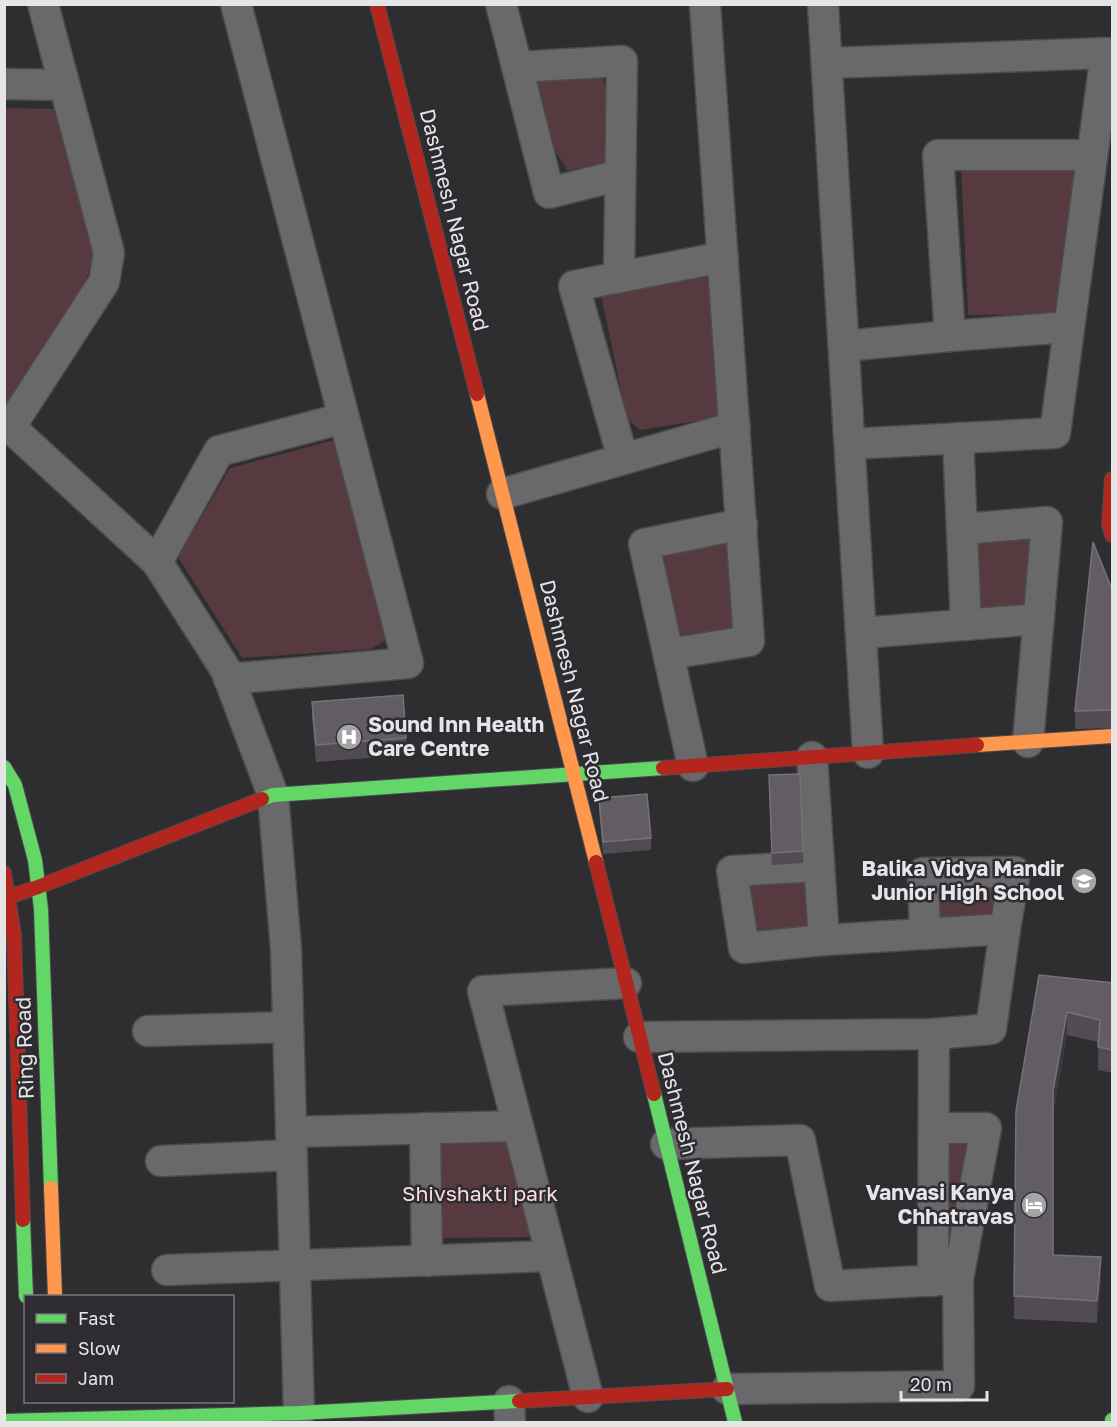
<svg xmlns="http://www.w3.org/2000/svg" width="1117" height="1427" viewBox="0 0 1117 1427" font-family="'Golos Text',sans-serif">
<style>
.green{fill:#573a40}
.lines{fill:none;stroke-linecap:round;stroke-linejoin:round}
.street-casing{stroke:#4c4b4e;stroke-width:33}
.fast-casing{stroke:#4c4b4e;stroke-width:16}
.slow-casing{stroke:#4c4b4e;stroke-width:16}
.jam-casing{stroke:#4c4b4e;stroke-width:16}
.street{stroke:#69686a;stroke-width:30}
.fast{stroke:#63d668;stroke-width:14}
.slow{stroke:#ff974d;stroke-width:14}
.jam{stroke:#b3261e;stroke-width:14}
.wall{fill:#524c52}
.shaded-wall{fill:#3d393e}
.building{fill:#625d62;stroke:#767277;stroke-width:1.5}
.labels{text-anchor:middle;stroke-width:5;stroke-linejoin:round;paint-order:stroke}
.street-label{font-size:21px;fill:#e5e4e7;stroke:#2e2c31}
.poi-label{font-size:21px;font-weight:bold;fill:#e5e4e7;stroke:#2e2c31;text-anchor:end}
.park-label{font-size:21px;fill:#f9dce1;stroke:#2e2c31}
</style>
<rect width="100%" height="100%" fill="#2e2d30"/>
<g class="green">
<path d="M 601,70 L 611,112 L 613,161 L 568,171 L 543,132 L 536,78 Z"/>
<path d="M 5,108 L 56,109 L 95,255 L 80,296 L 8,403 L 5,401 Z"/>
<path d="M 1062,156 L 1078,172 L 1054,314 L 968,315 L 961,166 Z"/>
<path d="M 706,273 L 713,275 L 722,417 L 640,430 L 627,419 L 601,295 Z"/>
<path d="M 341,438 L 389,638 L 371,649 L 242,658 L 178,557 L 230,468 Z"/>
<path d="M 1033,532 L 1030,610 L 974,613 L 971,548 L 978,536 Z"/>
<path d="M 735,535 L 737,634 L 676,644 L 659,555 Z"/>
<path d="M 813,877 L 818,933 L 751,936 L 743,881 Z"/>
<path d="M 999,882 L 994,925 L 935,929 L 933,885 Z"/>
<path d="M 438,1138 L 505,1138 L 534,1237 L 440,1238 Z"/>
<path d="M 942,1142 L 978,1146 L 954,1271 L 940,1271 Z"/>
</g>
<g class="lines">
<g class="street-casing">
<g id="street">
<path d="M 501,4 L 549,193 L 620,175"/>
<path d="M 823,4 L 868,753"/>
<path d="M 827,63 L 1106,53 L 1055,433 L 850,444"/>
<path d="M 517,67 L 622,61 L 619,277"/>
<path d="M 4,84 L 64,85"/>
<path d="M 950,336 L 938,155 L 1092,155"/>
<path d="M 844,346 L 950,336 L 1069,327"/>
<path d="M 4,424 L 10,427 L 157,562 L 226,670 L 273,795 L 286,949 L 299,1413"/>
<path d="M 10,427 L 104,282 L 109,253 L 43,4"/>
<path d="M 958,438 L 966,625"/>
<path d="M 623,459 L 574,286 L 723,257"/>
<path d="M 502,494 L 735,427"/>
<path d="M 962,529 L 1047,522 L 1028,742"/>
<path d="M 157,562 L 219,451 L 344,418"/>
<path d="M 861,633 L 1039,619"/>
<path d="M 669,654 L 749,641 L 705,4"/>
<path d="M 229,679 L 408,663 L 236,4"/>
<path d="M 812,757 L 824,940"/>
<path d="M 693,766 L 644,544 L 742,524"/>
<path d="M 819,866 L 732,871 L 744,948 L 824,940 L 1005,929"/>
<path d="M 148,1031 L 288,1027"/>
<path d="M 639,1037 L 934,1034 L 991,1029 L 1005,929 L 1015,872 L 923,873 L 925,934"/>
<path d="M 425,1128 L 427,1261"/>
<path d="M 291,1132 L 517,1126"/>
<path d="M 666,1144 L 800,1140 L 830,1286 L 958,1279"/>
<path d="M 161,1161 L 292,1155"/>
<path d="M 167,1270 L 551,1256"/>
<path d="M 933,1281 L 934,1034"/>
<path d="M 727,1389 L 959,1386 L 958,1279 L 986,1128 L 934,1128"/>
<path d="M 588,1397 L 483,991 L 626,983"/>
<path d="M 509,1401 L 510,1422"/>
</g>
</g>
<g class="fast-casing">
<g id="fast">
<path d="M 4,767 L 15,785 L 35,860 L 41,909 L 51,1188"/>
<path d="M 262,799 L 273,795 L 663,768"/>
<path d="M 654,1094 L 735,1422"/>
<path d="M 23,1220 L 26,1296"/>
<path d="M 1112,1420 L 1112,1422"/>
<path d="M 4,1421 L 299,1413 L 519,1401"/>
</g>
</g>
<g class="slow-casing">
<g id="slow">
<path d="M 477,394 L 596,862"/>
<path d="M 977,745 L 1112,736"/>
<path d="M 51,1188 L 55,1296"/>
</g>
</g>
<g class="jam-casing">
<g id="jam">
<path d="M 377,4 L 477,394"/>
<path d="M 1112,479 L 1109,524 L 1112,535"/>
<path d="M 663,768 L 977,745"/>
<path d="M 596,862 L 654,1094"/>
<path d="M 4,873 L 14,935 L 23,1220"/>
<path d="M 8,897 L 38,887 L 262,799"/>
<path d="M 519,1401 L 727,1389"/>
</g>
</g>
<use href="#street" class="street"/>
<use href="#fast" class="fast"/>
<use href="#slow" class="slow"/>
<use href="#jam" class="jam"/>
</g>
<g class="wall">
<path d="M 1113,592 L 1113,728 L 1075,729 L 1075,711 Z"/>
<path d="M 312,702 L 406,738 L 406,755 L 316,762 L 312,719 Z"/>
<path d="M 769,787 L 803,851 L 803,863 L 772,865 Z"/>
<path d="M 599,798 L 651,838 L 651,850 L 603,854 L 599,810 Z"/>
<path d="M 1039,975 L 1113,983 L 1113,1073 L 1098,1070 L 1098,1042 L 1067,1035 L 1053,1113 L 1053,1255 L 1101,1280 L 1097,1323 L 1014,1319 L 1016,1111 Z"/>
</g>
<g class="shaded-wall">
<path d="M 1067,1012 L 1067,1035 L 1053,1114 L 1053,1091 Z"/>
<path d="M 1101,1257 L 1101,1280 L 1097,1323 L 1097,1301 Z"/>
</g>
<g class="building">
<path d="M 1093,542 L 1113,592 L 1113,710 L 1075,711 Z"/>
<path d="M 403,695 L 406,738 L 316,745 L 312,702 Z"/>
<path d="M 800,774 L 803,851 L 772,853 L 769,775 Z"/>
<path d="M 647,794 L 651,838 L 603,842 L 599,798 Z"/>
<path d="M 1039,975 L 1113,983 L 1113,1050 L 1098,1047 L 1100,1020 L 1067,1012 L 1053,1091 L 1053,1255 L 1101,1257 L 1097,1301 L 1014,1296 L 1016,1111 Z"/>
</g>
<defs>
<g id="hospital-disc" transform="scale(1.35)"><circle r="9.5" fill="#a5a4a7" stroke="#2e2c31"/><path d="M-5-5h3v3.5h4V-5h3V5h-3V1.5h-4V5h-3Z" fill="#fff"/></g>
<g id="school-disc" transform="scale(1.35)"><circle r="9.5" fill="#a5a4a7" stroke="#2e2c31"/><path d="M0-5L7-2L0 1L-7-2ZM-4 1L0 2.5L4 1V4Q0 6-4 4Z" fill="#fff"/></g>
<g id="hotel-disc" transform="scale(1.35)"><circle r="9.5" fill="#a5a4a7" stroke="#2e2c31"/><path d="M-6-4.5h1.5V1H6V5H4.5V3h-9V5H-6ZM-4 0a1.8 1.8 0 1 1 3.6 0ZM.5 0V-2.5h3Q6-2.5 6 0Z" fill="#fff"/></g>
</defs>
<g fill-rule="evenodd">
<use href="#hospital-disc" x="349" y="737"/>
<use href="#school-disc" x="1084" y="881"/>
<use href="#hotel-disc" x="1034" y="1205"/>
</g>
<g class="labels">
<g class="street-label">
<text transform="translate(454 220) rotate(76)" y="7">Dashmesh Nagar Road</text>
<text transform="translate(574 691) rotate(76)" y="7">Dashmesh Nagar Road</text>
<text transform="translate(25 1048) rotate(-92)" y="7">Ring Road</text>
<text transform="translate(692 1163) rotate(76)" y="7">Dashmesh Nagar Road</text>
</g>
<g class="poi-label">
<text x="368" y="732" text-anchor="start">Sound Inn Health<tspan x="368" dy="24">Care Centre</tspan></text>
<text x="1064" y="876">Balika Vidya Mandir<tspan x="1064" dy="24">Junior High School</tspan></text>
<text x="1014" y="1200">Vanvasi Kanya<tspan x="1014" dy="24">Chhatravas</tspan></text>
</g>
<g class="park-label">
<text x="480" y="1201">Shivshakti park</text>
</g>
</g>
<rect width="1117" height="1427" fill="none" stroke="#e5e4e7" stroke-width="12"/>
<rect x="24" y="1295" width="210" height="108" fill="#2e2c31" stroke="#77767a" stroke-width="1.5"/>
<rect x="36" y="1314" width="30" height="9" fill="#63d668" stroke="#77767a" stroke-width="1.5"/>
<text x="78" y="1325" font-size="18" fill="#e5e4e7">Fast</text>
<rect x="36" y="1344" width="30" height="9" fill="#ff974d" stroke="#77767a" stroke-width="1.5"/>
<text x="78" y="1355" font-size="18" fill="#e5e4e7">Slow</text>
<rect x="36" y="1374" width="30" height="9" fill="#b3261e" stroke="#77767a" stroke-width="1.5"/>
<text x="78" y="1385" font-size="18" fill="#e5e4e7">Jam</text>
<path d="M901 1391v9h86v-9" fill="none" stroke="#e5e4e7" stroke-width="3"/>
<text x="910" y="1391" font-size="18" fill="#e5e4e7" stroke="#2e2c31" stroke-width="4.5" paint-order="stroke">20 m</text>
</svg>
